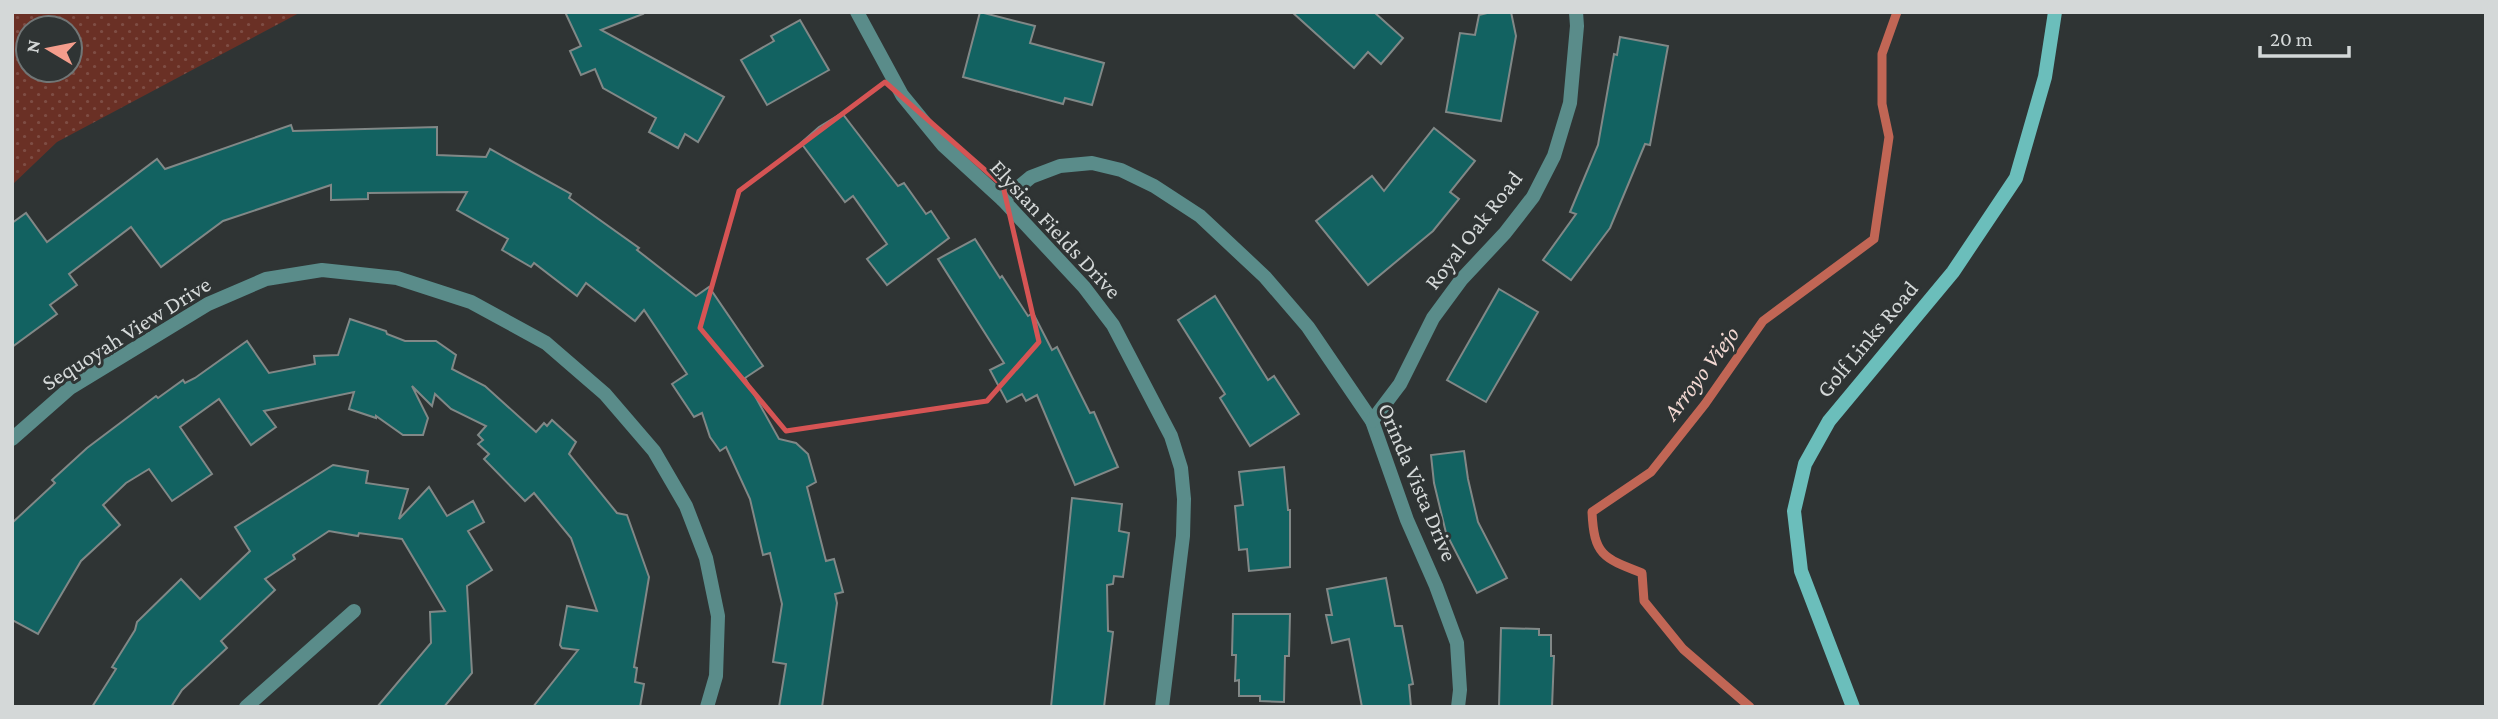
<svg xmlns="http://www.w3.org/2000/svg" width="2498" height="719" viewBox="0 0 2498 719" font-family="'Crimson Pro',serif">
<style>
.grass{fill:url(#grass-dots);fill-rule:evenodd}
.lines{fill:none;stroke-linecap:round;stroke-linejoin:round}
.stream{stroke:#c16655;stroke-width:9}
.building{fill:#126261;stroke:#818887;stroke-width:2}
.street{stroke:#5a8c8a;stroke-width:14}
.secondary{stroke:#6bbebb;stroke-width:14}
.marked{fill:none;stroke:#d65454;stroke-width:5;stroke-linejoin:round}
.labels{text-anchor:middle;stroke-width:6;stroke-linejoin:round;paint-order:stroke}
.street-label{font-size:23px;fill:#d4d8d8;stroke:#2f3434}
.water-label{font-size:24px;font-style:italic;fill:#f3d9d3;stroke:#2f3434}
</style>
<defs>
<pattern id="grass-dots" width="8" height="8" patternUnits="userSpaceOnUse" patternTransform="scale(1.75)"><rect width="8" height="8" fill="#6a3025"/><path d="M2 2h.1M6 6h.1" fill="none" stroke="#7e4d44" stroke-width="1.8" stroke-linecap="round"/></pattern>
</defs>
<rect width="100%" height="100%" fill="#2f3434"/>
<path class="grass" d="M 12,12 L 301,12 L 57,142 L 12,185 ZM 28,28 L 70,28 L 70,70 L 28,70 Z"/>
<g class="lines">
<path class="stream" d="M 1750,707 L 1683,649 L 1644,601 L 1642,573 C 1603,558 1594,555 1592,512 L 1651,472 L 1705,404 L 1763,321 L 1874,239 L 1889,137 L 1882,104 L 1882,54 L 1897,12"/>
</g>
<g class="building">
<path d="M 565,12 L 642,12 L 643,14 L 601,30 L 724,97 L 698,142 L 685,134 L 678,148 L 649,132 L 656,118 L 603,88 L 595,69 L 581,75 L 570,51 L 581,46 Z"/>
<path d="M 980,12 L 1035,26 L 1030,43 L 1104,63 L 1092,105 L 1065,98 L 1063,104 L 963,77 Z"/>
<path d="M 1292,12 L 1374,12 L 1403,38 L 1381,64 L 1368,52 L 1354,68 Z"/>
<path d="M 1491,12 L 1511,12 L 1516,36 L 1501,121 L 1446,112 L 1460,33 L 1475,35 L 1479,15 Z"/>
<path d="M 800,20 L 829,70 L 767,105 L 741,60 L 774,41 L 771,36 Z"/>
<path d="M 1620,37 L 1668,46 L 1650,145 L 1645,144 L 1610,228 L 1571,280 L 1543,260 L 1576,214 L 1570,212 L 1598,145 L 1614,54 L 1617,55 Z"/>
<path d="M 842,113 L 898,186 L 904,183 L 926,214 L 931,211 L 949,238 L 887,285 L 867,259 L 887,244 L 853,196 L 845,202 L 801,143 L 819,127 Z"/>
<path d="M 291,125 L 293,131 L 437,127 L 437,155 L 486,157 L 490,149 L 571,194 L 569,198 L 639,248 L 637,250 L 696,296 L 709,287 L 763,366 L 745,378 L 779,439 L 796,443 L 808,454 L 816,482 L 807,487 L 826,561 L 834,559 L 843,592 L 835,594 L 837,603 L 822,707 L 779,707 L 786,664 L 773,662 L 782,604 L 770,553 L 763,555 L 750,499 L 726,447 L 720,451 L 710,437 L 702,413 L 694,417 L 672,384 L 687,374 L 644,310 L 635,321 L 586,283 L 577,296 L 534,263 L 531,267 L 502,250 L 508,239 L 457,210 L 467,192 L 368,193 L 368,199 L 331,200 L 331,185 L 223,221 L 161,267 L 131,227 L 69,274 L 77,285 L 50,305 L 57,314 L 12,347 L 12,223 L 26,213 L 47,242 L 157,159 L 165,169 Z"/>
<path d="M 1434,128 L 1475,161 L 1450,192 L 1459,199 L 1433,231 L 1368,285 L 1316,221 L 1372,176 L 1384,191 Z"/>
<path d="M 975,239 L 1000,278 L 1002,276 L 1028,316 L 1033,313 L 1052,350 L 1057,347 L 1090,413 L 1094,412 L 1118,467 L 1075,485 L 1037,395 L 1026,401 L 1022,394 L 1007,402 L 990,370 L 1004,363 L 938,259 Z"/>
<path d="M 1499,289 L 1538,312 L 1486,402 L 1447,380 Z"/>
<path d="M 1215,296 L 1268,380 L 1274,376 L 1299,414 L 1250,446 L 1220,398 L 1225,394 L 1178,320 Z"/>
<path d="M 350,319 L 386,331 L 387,334 L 405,341 L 436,341 L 456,355 L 452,369 L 485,386 L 536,432 L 544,423 L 547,426 L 552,420 L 576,442 L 569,454 L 617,513 L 627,515 L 649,577 L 634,667 L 637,668 L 635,682 L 644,684 L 640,707 L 533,707 L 578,650 L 562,648 L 560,645 L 567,606 L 597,611 L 571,538 L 534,493 L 525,501 L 484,459 L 489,454 L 478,444 L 483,440 L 478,435 L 486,426 L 451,409 L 435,394 L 432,406 L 412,386 L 428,418 L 423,435 L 403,435 L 376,416 L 376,418 L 349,409 L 354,392 L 264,411 L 276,427 L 251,445 L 219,399 L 180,427 L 212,474 L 172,501 L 149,469 L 126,483 L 103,505 L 120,525 L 81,561 L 38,634 L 12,620 L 12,523 L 55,483 L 52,480 L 87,448 L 156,396 L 158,398 L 183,380 L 185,383 L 195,378 L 247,341 L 269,373 L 315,364 L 314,356 L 338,355 Z"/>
<path d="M 1464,451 L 1468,479 L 1478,522 L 1507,578 L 1477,593 L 1446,533 L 1434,483 L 1431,455 Z"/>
<path d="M 333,465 L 368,471 L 366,483 L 408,489 L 399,519 L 429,487 L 447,516 L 473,501 L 484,522 L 468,531 L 492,570 L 467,586 L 472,673 L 444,707 L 377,707 L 431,643 L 430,612 L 445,611 L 402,539 L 359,533 L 358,536 L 329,531 L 293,555 L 295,559 L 265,579 L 275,590 L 221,641 L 227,648 L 182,690 L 171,707 L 92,707 L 116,669 L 112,667 L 135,630 L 137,622 L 181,579 L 200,599 L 250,551 L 235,527 Z"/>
<path d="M 1284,467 L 1288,510 L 1290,510 L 1290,567 L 1249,571 L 1247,549 L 1239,550 L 1235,506 L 1243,505 L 1239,472 Z"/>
<path d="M 1072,498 L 1122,504 L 1119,531 L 1129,533 L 1123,577 L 1114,576 L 1113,584 L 1107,585 L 1108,631 L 1113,632 L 1104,707 L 1051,707 Z"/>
<path d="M 1386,578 L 1395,626 L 1402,626 L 1413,684 L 1409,685 L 1411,707 L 1362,707 L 1349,639 L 1332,643 L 1326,615 L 1332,615 L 1327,589 Z"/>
<path d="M 1233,614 L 1290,614 L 1289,656 L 1285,656 L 1284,702 L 1260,701 L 1260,696 L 1239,696 L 1239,680 L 1235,681 L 1236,655 L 1232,655 Z"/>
<path d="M 1501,628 L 1539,629 L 1539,635 L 1551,635 L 1551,656 L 1554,656 L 1552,707 L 1499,707 Z"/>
</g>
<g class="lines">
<g class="street">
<path d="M 857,12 L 902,95 L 943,145 L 1003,200 L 1084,287 L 1113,325 L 1171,436 L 1181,468 L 1184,499 L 1183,536 L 1162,707"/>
<path d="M 1003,200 L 1031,177 L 1060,166 L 1092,163 L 1121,170 L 1154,186 L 1200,216 L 1265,277 L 1308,327 L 1372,421 L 1407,520 L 1436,586 L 1457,643 L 1460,690 L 1458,707"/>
<path d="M 1372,421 L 1400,384 L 1433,318 L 1461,280 L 1505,233 L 1533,197 L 1554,156 L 1570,103 L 1577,26 L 1576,12"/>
<path d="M 12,439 L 70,388 L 208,304 L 266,279 L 322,270 L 397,278 L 471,302 L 546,343 L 605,394 L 654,451 L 686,506 L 706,558 L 718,616 L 716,676 L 707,707"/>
<path d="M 246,707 L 354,611"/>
</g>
<path class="secondary" d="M 1853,707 L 1801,571 L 1794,511 L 1805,464 L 1829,421 L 1953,272 L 2016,178 L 2045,77 L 2055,12"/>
</g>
<path class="marked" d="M 885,82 L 1003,186 L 1039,342 L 987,401 L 786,431 L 700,328 L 739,191 Z"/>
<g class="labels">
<g class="street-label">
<text transform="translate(1056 229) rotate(47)" y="8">Elysian Fields Drive</text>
<text transform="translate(1473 230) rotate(-52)" y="8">Royal Oak Road</text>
<text transform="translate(126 333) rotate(-32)" y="8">Sequoyah View Drive</text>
<text transform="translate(1867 339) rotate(-50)" y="8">Golf Links Road</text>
<text transform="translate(1418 482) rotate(67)" y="8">Orinda Vista Drive</text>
</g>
<g class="water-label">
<text transform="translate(1701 373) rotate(-53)" y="8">Arroyo Viejo</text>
</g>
</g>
<rect width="2498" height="719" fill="none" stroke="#d4d8d8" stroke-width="28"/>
<g transform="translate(49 49) rotate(280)"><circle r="33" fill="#2f3434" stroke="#717676" stroke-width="2"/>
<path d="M0-5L12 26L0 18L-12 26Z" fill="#f49d8c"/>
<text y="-10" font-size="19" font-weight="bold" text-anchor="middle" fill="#d4d8d8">N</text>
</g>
<path d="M2260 46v10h89v-10" fill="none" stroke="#d4d8d8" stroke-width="3.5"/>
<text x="2270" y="46" font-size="21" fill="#d4d8d8" stroke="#2f3434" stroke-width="5" paint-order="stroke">20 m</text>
</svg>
